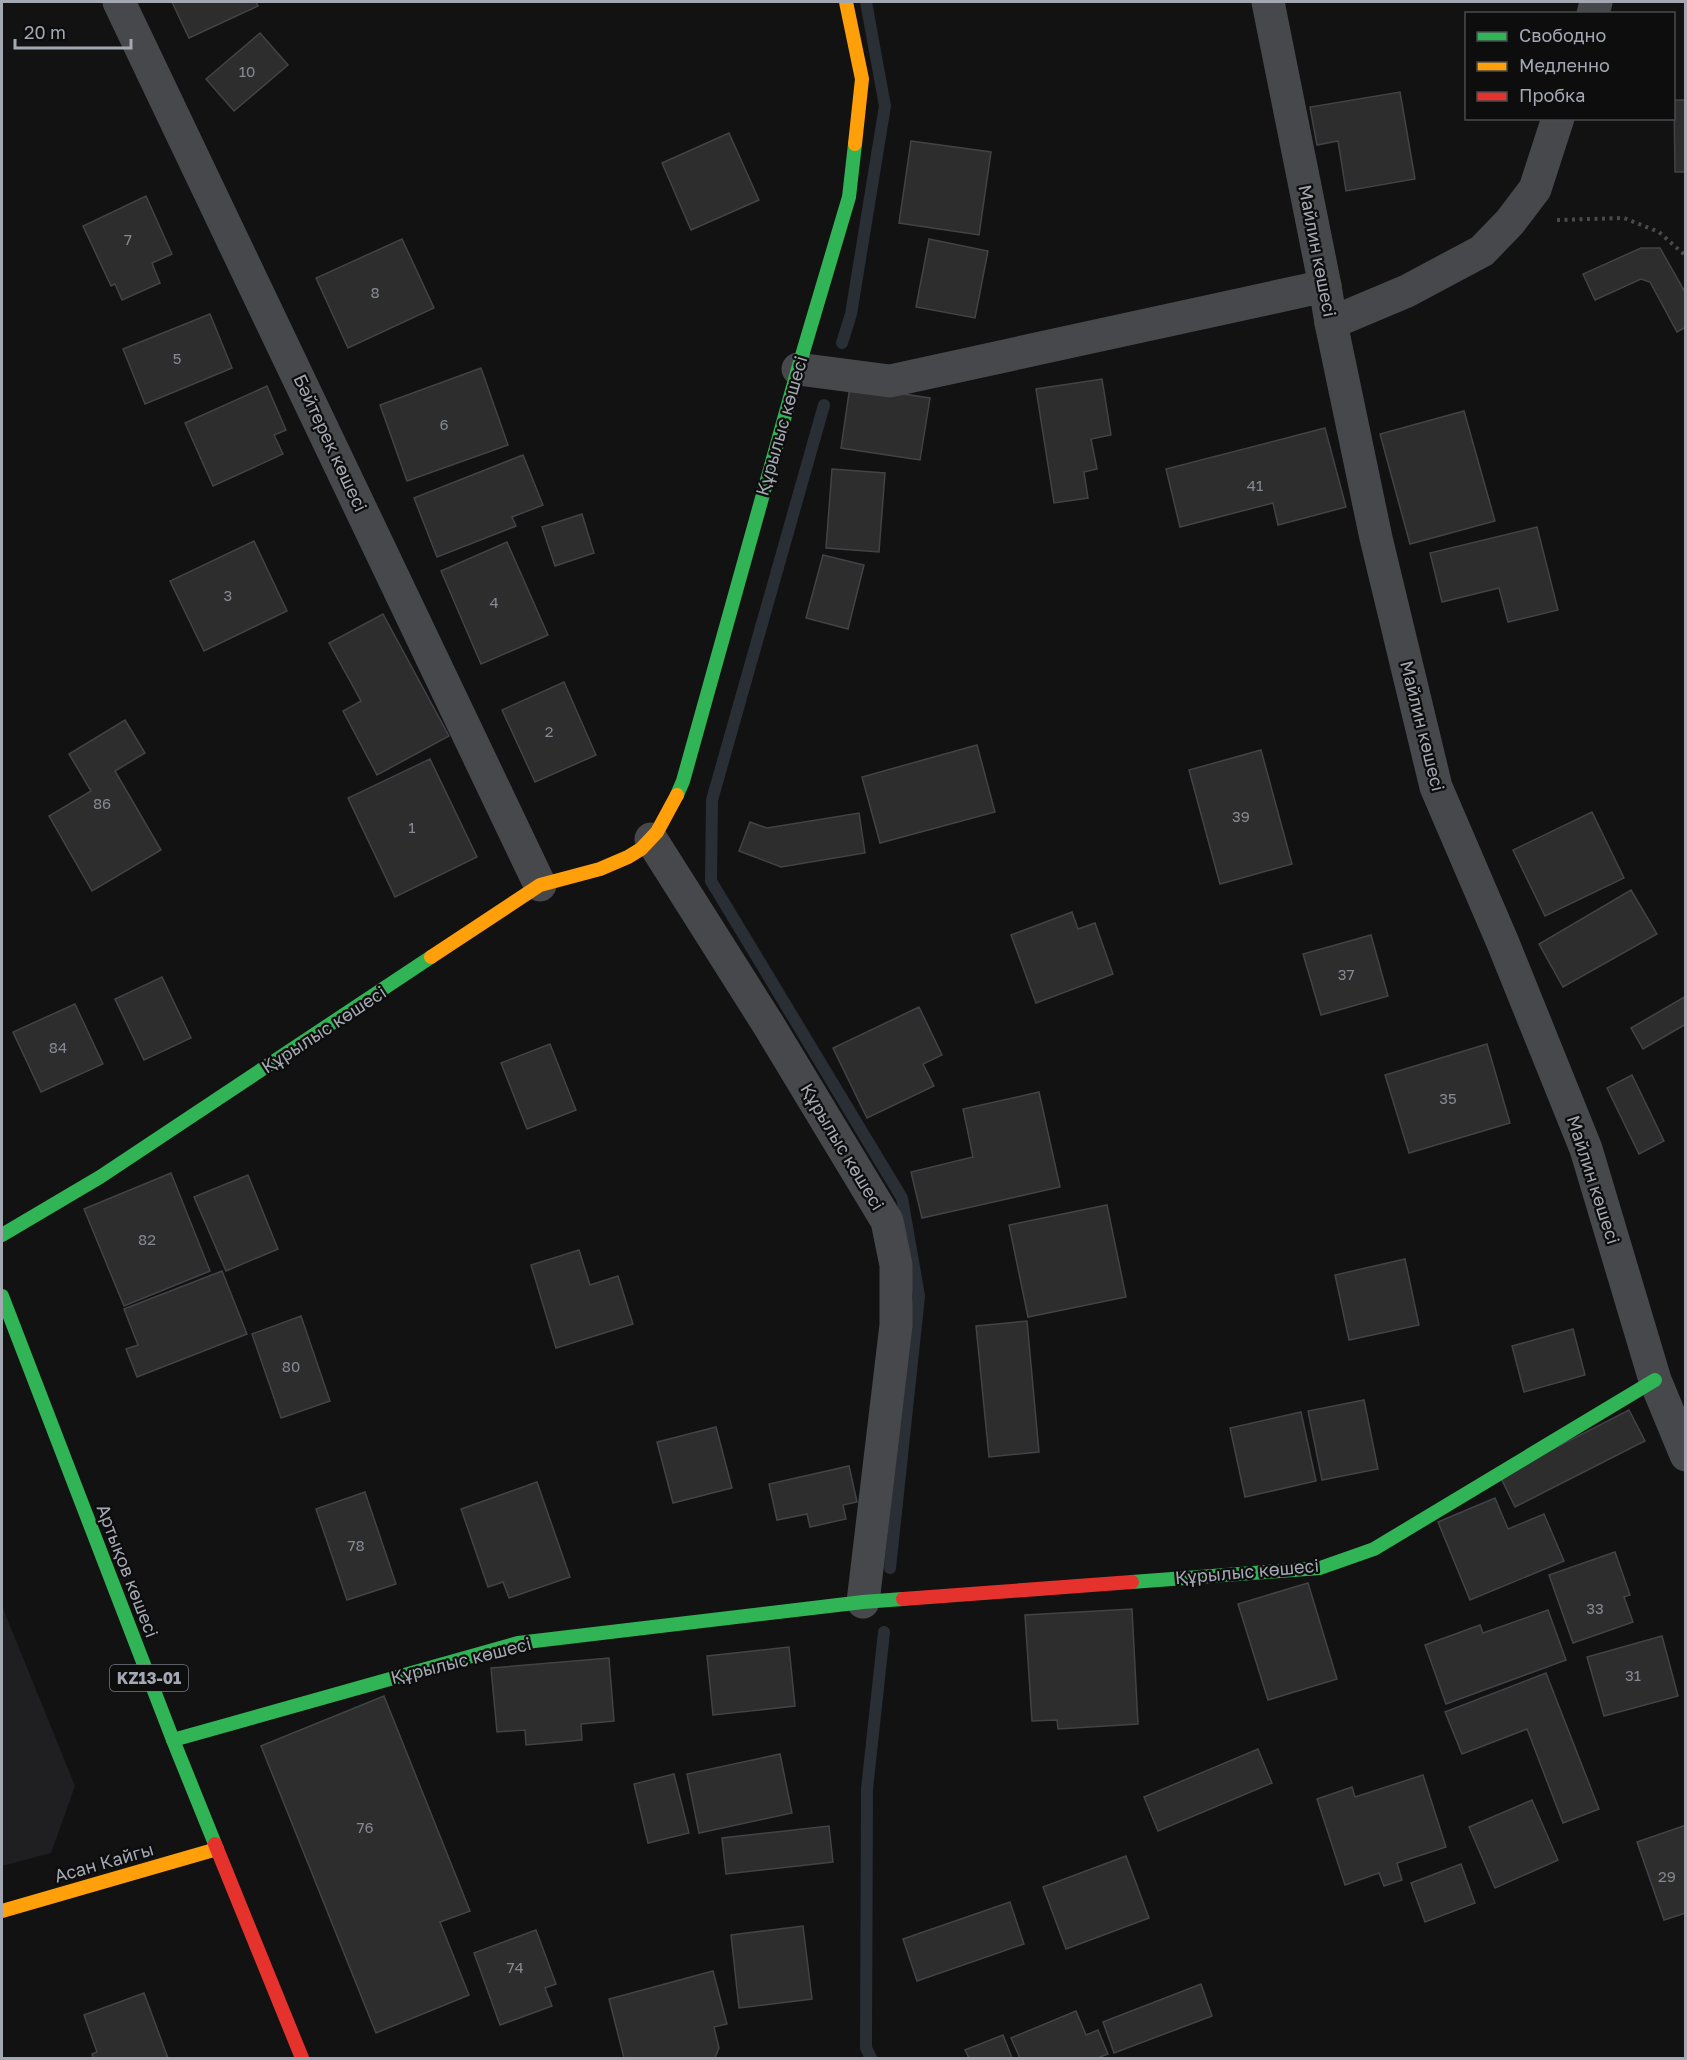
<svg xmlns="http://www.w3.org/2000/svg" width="1687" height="2060" viewBox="0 0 1687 2060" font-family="'Golos Text',sans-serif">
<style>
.built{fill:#1f1f21}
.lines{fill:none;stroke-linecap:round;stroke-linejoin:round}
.stream{stroke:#292f35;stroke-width:12}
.building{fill:#2d2d2e;stroke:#424346;stroke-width:1.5}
.path{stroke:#484a4d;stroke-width:4;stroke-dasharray:3 4.5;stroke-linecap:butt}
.street{stroke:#47484b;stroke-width:33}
.fast{stroke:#30b455;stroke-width:14}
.slow{stroke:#ff9f0a;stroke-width:14}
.jam{stroke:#e5322d;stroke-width:14}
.labels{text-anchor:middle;stroke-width:4.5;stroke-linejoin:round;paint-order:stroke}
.number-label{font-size:15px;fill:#868992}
.shield{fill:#0d0d0e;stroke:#777a82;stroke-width:1.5}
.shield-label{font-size:16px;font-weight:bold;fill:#a4a8b3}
.street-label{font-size:18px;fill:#a4a8b3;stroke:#0d0d0e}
</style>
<rect width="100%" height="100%" fill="#121213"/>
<path class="built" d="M 2,1606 L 75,1786 L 51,1853 L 2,1866 Z"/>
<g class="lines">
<g class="stream">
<path d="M 842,343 L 851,314 L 885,106 L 866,2"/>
<path d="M 824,405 L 712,800 L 711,881 L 902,1198 L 919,1296 L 890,1568"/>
<path d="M 871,2058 L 866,2048 L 867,1789 L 884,1632"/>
</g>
</g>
<g class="building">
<path d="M 172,2 L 256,2 L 258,6 L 189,38 Z"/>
<path d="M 260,33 L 288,65 L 234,111 L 206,79 Z"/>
<path d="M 1400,92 L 1415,179 L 1346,191 L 1338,141 L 1317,145 L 1310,107 Z"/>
<path d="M 1674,100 L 1686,100 L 1686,172 L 1675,172 Z"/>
<path d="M 729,133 L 759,200 L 691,230 L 662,163 Z"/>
<path d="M 911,141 L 991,152 L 979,235 L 899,223 Z"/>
<path d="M 146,196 L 172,254 L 152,263 L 160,283 L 122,300 L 115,284 L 111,286 L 83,226 Z"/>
<path d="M 402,239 L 434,308 L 348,348 L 316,278 Z"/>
<path d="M 929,239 L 988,251 L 975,318 L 916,307 Z"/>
<path d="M 1641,248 L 1660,248 L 1686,294 L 1686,327 L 1677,332 L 1650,282 L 1641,279 L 1595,300 L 1583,274 Z"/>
<path d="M 210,314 L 232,368 L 145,404 L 123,349 Z"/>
<path d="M 481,368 L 508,445 L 407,481 L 380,405 Z"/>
<path d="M 1102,379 L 1111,435 L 1091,439 L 1097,469 L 1084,472 L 1088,498 L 1054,503 L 1036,389 Z"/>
<path d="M 267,386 L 286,430 L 274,435 L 283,454 L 213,486 L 185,423 Z"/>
<path d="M 850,386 L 930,398 L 920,460 L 841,448 Z"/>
<path d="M 1464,411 L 1495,521 L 1410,544 L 1380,434 Z"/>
<path d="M 1325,428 L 1346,507 L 1278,525 L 1273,503 L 1180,527 L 1166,469 Z"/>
<path d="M 523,455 L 543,505 L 512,517 L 516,526 L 437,557 L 414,498 Z"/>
<path d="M 832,469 L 885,473 L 879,552 L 826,548 Z"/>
<path d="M 582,514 L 594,553 L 555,566 L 542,527 Z"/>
<path d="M 1537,527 L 1558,610 L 1508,622 L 1499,588 L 1442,602 L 1430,553 Z"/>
<path d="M 254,541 L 287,611 L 204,651 L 170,581 Z"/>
<path d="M 507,542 L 548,635 L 481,664 L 441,571 Z"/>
<path d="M 823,555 L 864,565 L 848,629 L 806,618 Z"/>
<path d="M 383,614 L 449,736 L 377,775 L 343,711 L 361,701 L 329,643 Z"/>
<path d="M 564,682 L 596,755 L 535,782 L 502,710 Z"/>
<path d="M 125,720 L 145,753 L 115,771 L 161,850 L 92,891 L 49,816 L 91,791 L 69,754 Z"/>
<path d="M 977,745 L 995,812 L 880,843 L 862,777 Z"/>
<path d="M 1261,750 L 1292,864 L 1220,884 L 1189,770 Z"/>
<path d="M 430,759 L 477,857 L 395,897 L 348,798 Z"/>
<path d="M 1592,812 L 1624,878 L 1545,916 L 1513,850 Z"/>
<path d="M 859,813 L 865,853 L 781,867 L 739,851 L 750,822 L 767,828 Z"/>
<path d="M 1631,890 L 1657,934 L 1563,987 L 1539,944 Z"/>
<path d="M 1072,912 L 1078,929 L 1095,923 L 1113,974 L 1036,1003 L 1011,935 Z"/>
<path d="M 1371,935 L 1388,996 L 1321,1015 L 1303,954 Z"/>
<path d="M 162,977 L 191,1038 L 144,1060 L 115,999 Z"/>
<path d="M 1686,996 L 1686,1024 L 1643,1049 L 1631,1028 Z"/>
<path d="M 75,1004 L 103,1064 L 41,1092 L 13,1032 Z"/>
<path d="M 919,1007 L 942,1055 L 923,1064 L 934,1086 L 867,1118 L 833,1048 Z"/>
<path d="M 550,1044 L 576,1110 L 527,1129 L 501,1063 Z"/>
<path d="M 1487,1044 L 1510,1123 L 1409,1153 L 1385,1075 Z"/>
<path d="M 1632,1075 L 1664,1141 L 1639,1154 L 1607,1088 Z"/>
<path d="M 1039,1092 L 1060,1187 L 922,1218 L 911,1172 L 973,1157 L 963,1109 Z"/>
<path d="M 171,1173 L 210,1271 L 124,1306 L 84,1209 Z"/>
<path d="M 248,1175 L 278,1249 L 226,1271 L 194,1197 Z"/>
<path d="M 1107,1205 L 1126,1297 L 1028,1317 L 1009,1225 Z"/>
<path d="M 579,1250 L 590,1285 L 618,1276 L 633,1324 L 556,1348 L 531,1265 Z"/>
<path d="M 1405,1259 L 1419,1325 L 1349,1340 L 1335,1275 Z"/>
<path d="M 222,1271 L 247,1334 L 137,1377 L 126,1349 L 138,1345 L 124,1309 Z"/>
<path d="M 301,1316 L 330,1401 L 281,1418 L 252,1334 Z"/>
<path d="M 1027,1321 L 1039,1452 L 989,1457 L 976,1326 Z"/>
<path d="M 1573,1329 L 1585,1375 L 1524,1392 L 1512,1346 Z"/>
<path d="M 1364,1400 L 1378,1469 L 1322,1480 L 1308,1411 Z"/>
<path d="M 1629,1410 L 1645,1441 L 1515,1507 L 1500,1476 Z"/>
<path d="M 1301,1412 L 1316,1481 L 1245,1497 L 1230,1428 Z"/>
<path d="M 716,1427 L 732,1488 L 673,1503 L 657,1442 Z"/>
<path d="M 849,1466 L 857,1502 L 843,1505 L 846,1519 L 810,1527 L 807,1514 L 777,1520 L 769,1484 Z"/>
<path d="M 537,1482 L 570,1577 L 509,1598 L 503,1582 L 488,1587 L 461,1509 Z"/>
<path d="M 365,1492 L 396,1584 L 347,1600 L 316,1509 Z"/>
<path d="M 1495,1498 L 1508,1529 L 1544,1514 L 1564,1561 L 1470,1600 L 1438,1522 Z"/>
<path d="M 1615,1552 L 1630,1595 L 1624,1597 L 1633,1622 L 1573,1643 L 1549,1575 Z"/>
<path d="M 1308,1583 L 1337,1679 L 1268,1700 L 1238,1604 Z"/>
<path d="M 1132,1609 L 1138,1724 L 1058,1729 L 1057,1720 L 1032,1721 L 1025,1615 Z"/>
<path d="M 1548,1610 L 1566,1660 L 1446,1704 L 1425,1645 L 1480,1625 L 1483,1633 Z"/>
<path d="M 1662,1636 L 1678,1696 L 1604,1716 L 1587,1657 Z"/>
<path d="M 789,1647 L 795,1706 L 713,1715 L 707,1656 Z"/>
<path d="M 609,1658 L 614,1721 L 581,1724 L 582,1740 L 526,1745 L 525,1730 L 497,1732 L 491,1668 Z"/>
<path d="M 1546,1673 L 1599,1809 L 1563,1823 L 1527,1729 L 1462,1754 L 1445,1712 Z"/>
<path d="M 384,1696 L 470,1911 L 440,1922 L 469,1995 L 376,2033 L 261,1746 Z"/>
<path d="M 1258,1749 L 1272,1783 L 1158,1831 L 1144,1797 Z"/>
<path d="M 780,1754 L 792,1813 L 699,1833 L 687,1774 Z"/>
<path d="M 674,1774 L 689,1833 L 648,1843 L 634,1784 Z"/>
<path d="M 1423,1775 L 1446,1847 L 1397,1863 L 1402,1880 L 1384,1886 L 1379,1873 L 1345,1885 L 1317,1799 L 1352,1787 L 1355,1797 Z"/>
<path d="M 1532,1800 L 1558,1860 L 1495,1888 L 1469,1827 Z"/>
<path d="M 1686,1825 L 1686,1913 L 1664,1920 L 1637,1842 Z"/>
<path d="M 829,1826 L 833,1862 L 726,1874 L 722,1838 Z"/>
<path d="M 1126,1856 L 1149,1918 L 1066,1949 L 1043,1887 Z"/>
<path d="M 1461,1864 L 1475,1903 L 1425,1922 L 1411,1883 Z"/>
<path d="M 1010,1902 L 1024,1944 L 917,1981 L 903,1939 Z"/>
<path d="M 803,1926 L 812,1999 L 739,2008 L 731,1935 Z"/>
<path d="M 536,1930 L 556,1984 L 545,1988 L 552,2006 L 500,2025 L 474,1953 Z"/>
<path d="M 713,1971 L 727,2024 L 714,2027 L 719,2048 L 715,2058 L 624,2058 L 609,1999 Z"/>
<path d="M 1201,1984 L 1212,2016 L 1114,2053 L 1103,2022 Z"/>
<path d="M 144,1993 L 168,2058 L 93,2058 L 92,2054 L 97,2052 L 84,2015 Z"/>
<path d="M 1076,2011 L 1086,2035 L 1098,2030 L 1108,2054 L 1097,2058 L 1020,2058 L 1011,2038 Z"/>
<path d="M 1003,2035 L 1012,2058 L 969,2058 L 965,2050 Z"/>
</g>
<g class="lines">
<path class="path" d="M 1557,220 L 1624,218 L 1659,232 L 1686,256"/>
<g class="street">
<path d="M 119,2 L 540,885"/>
<path d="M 1268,2 L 1325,286 L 1331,323 L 1376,538 L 1436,787 L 1503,943 L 1586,1149 L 1655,1380 L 1686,1455"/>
<path d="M 1593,14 L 1596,2"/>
<path d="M 1331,323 L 1407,291 L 1482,251 L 1510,222 L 1535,189 L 1558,118"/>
<path d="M 798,369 L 890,381 L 1325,286"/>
<path d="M 651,839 L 768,1024 L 887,1221 L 896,1265 L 896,1325 L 863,1602"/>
</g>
<g class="fast">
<path d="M 677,795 L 683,781 L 798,369 L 849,197 L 855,144"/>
<path d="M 2,1235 L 100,1177 L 431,957"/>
<path d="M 2,1296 L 173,1740 L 215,1844"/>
<path d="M 1132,1582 L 1320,1568 L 1374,1549 L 1655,1380"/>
<path d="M 173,1740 L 518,1643 L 863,1602 L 903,1599"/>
</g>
<g class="slow">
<path d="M 846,2 L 862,79 L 855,144"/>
<path d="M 431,957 L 540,885 L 600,869 L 628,857 L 641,849 L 657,832 L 677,795"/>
<path d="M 2,1911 L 217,1849"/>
</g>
<g class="jam">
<path d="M 903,1599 L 1132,1582"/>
<path d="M 215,1844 L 302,2058"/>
</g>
</g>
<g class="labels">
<g class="number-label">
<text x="247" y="77">10</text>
<text x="128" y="245">7</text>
<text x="375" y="298">8</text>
<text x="177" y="364">5</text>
<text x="444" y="430">6</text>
<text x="1255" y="491">41</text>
<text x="228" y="601">3</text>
<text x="494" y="608">4</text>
<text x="549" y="737">2</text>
<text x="102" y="809">86</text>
<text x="1241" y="822">39</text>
<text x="412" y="833">1</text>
<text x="1346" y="980">37</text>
<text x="58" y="1053">84</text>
<text x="1448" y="1104">35</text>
<text x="147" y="1245">82</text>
<text x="291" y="1372">80</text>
<text x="356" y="1551">78</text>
<text x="1595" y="1614">33</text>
<text x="1633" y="1681">31</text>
<text x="365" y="1833">76</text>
<text x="1667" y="1882">29</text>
<text x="515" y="1973">74</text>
</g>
<rect class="shield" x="110" y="1665" width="78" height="26" rx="4.5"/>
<g class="shield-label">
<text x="149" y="1684">KZ13-01</text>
</g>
<g class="street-label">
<text transform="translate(1317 251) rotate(79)" y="6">Майлин көшесі</text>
<text transform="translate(782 426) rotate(-74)" y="6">Құрылыс көшесі</text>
<text transform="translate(330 443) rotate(65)" y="6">Бәйтерек көшесі</text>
<text transform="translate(1422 726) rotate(76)" y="6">Майлин көшесі</text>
<text transform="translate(324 1030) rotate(-33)" y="6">Құрылыс көшесі</text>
<text transform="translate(842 1147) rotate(59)" y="6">Құрылыс көшесі</text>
<text transform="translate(1593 1180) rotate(72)" y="6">Майлин көшесі</text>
<text transform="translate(127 1571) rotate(69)" y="6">Артықов көшесі</text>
<text transform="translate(1247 1572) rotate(-5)" y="6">Құрылыс көшесі</text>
<text transform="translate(461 1661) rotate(-14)" y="6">Құрылыс көшесі</text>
<text transform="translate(104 1863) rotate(-16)" y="6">Асан Кайгы</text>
</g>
</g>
<rect width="1687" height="2060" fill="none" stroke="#a4a8b3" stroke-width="6"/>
<rect x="1465" y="12" width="210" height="108" fill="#0d0d0e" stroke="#494b50" stroke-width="1.5"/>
<rect x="1477" y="32" width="30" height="9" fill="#30b455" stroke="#494b50" stroke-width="1.5"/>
<text x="1519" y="42" font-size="18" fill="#a4a8b3">Свободно</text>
<rect x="1477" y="62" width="30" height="9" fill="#ff9f0a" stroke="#494b50" stroke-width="1.5"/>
<text x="1519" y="72" font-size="18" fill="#a4a8b3">Медленно</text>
<rect x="1477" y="92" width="30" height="9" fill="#e5322d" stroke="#494b50" stroke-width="1.5"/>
<text x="1519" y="102" font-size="18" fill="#a4a8b3">Пробка</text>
<path d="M15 39v9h116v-9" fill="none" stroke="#a4a8b3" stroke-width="3"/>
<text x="24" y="39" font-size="18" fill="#a4a8b3" stroke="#0d0d0e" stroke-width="4.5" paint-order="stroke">20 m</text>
</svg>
